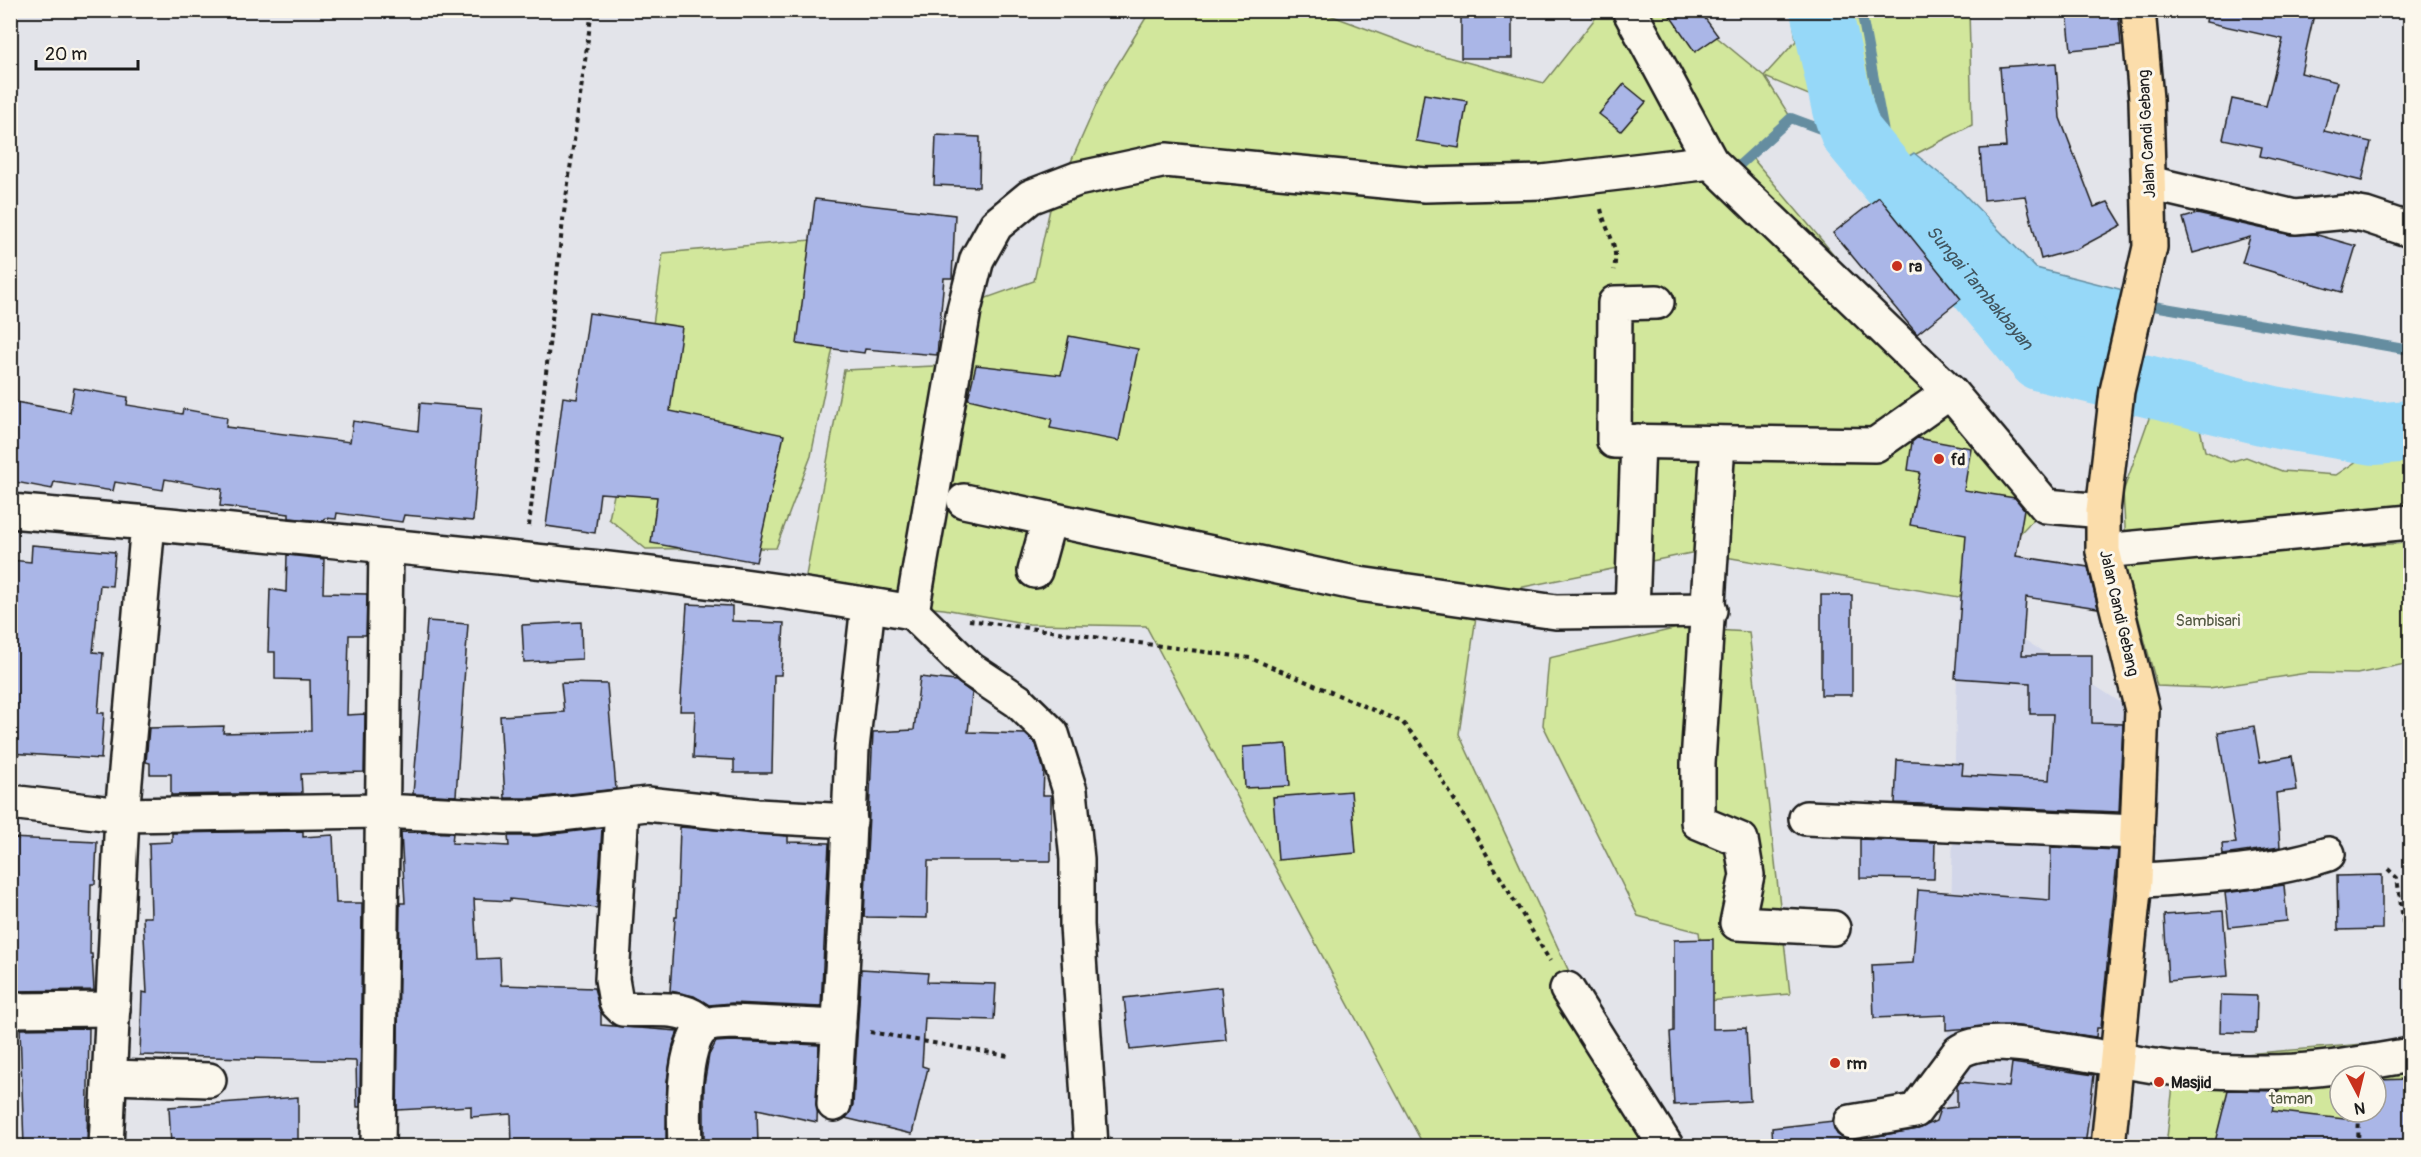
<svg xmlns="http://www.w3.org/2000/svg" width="2421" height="1157" viewBox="0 0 2421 1157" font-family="Pangolin,sans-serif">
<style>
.built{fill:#d2d6e9}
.green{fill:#d2e79c;stroke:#77825c;stroke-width:1.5;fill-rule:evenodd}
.water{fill:#96d8f8;stroke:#658da0;stroke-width:1.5}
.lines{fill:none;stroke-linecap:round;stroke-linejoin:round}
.stream{stroke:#658da0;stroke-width:10}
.river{stroke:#96d8f8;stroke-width:62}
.building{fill:#aab6e7;stroke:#1c1c1c;stroke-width:1.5}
.minor-casing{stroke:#1c1c1c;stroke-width:38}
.major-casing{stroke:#1c1c1c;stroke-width:38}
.path{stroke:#1c1c1c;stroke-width:4;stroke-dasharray:4.5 4.5;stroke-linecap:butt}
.minor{stroke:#fbf7ec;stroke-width:33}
.major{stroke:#fbddab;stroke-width:33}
.poi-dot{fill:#c8321e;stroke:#fbf7ec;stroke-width:2}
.labels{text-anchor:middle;stroke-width:6;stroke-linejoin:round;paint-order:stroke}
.street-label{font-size:16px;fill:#1c1c1c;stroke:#fbf7ec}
.poi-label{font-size:16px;font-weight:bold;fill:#1c1c1c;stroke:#fbf7ec;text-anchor:start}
.park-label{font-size:16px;fill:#535942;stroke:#fbf7ec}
.water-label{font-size:18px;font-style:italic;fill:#41545e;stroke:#fbf7ec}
</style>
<rect width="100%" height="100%" fill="#e3e4ea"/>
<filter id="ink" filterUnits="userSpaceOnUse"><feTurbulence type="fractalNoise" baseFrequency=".0167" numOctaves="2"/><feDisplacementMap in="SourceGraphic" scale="12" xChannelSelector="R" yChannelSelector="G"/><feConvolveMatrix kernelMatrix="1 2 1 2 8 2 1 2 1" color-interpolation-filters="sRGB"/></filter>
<g filter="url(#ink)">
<path class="built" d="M 1959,597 L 2146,719 L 2115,1146 L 1945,1146 Z"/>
<g class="green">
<path d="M 1150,11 L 1319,11 L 1429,52 L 1544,83 L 1601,11 L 1685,11 L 1764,76 L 1796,41 L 1792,11 L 1818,11 L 1836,81 L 1821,11 L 1969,11 L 1972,125 L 1883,171 L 1851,133 L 1843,109 L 1765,77 L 1791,118 L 1749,154 L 2046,506 L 1959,597 L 1696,552 L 1479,596 L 1459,734 L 1609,1058 L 1667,1146 L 1424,1146 L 1146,626 L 1029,624 L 944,609 L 844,599 L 803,592 L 844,370 L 957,365 L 975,302 L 1034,281 L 1050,209 L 1105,85 Z"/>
<path d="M 845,237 L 837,328 L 811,456 L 776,548 L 646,549 L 609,519 L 632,407 L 650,346 L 663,253 Z"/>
<path d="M 2154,404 L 2199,424 L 2205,451 L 2230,462 L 2246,457 L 2282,471 L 2336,475 L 2372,451 L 2410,448 L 2410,517 L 2126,544 L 2123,492 Z"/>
<path d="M 2410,543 L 2410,663 L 2357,674 L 2307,673 L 2209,688 L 2157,686 L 2122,557 Z"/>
<path d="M 1678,628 L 1749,632 L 1790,994 L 1708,1001 L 1699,932 L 1638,916 L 1543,725 L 1549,658 Z"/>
<path d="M 2410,1040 L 2410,1146 L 2166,1146 L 2176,1060 ZM 2340,1076 L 2376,1076 L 2376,1112 L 2340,1112 Z"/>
</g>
<path class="water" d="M 1914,153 L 1960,190 L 2036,268 L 2135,293 L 2114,361 L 2047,353 L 1883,172 Z"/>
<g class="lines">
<g class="stream">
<path d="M 1861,10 L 1888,154 L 1907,171"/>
<path d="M 1727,171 L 1733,171 L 1791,118 L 1888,154"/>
<path d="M 2142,304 L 2410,350"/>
</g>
<path class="river" id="s1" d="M 1821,10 L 1843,109 L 1851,133 L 2040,360 L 2274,417 L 2374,434 L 2410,431"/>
</g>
<g class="building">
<path d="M 1666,10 L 1699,10 L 1718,36 L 1695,52 Z"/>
<path d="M 2067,10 L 2118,10 L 2121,45 L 2071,50 Z"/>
<path d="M 2208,10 L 2315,10 L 2301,73 L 2337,82 L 2324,131 L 2371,142 L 2362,181 L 2260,156 L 2262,147 L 2223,139 L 2232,99 L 2266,106 L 2283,39 L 2206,22 Z"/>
<path d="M 1512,17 L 1512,58 L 1461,58 L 1461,18 Z"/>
<path d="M 2056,63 L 2060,118 L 2094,207 L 2108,202 L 2122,225 L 2077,249 L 2041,259 L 2025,196 L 1984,200 L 1980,149 L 2006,147 L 2000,67 Z"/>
<path d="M 1624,84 L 1646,102 L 1621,131 L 1599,114 Z"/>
<path d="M 1424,94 L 1467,101 L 1459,148 L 1416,141 Z"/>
<path d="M 936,135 L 980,137 L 979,187 L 934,185 Z"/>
<path d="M 1879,197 L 1961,299 L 1917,334 L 1833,233 Z"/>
<path d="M 815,199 L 955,215 L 952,278 L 944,278 L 937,355 L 865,349 L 864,353 L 797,344 Z"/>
<path d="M 2197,214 L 2291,235 L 2314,234 L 2356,246 L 2342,292 L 2242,263 L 2250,237 L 2193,253 L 2183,218 Z"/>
<path d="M 589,313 L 682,327 L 670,411 L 784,435 L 756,562 L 651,543 L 657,497 L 600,493 L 595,533 L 546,526 L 563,397 L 577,399 Z"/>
<path d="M 1069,336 L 1138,349 L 1119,441 L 1050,428 L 1052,419 L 968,399 L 976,365 L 1061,375 Z"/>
<path d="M 74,388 L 128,397 L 127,405 L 182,414 L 183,409 L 227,417 L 226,427 L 350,442 L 353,421 L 418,431 L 420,403 L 482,408 L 473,521 L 404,515 L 402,522 L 337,513 L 336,519 L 325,518 L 324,521 L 289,518 L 289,514 L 220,506 L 222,489 L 165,479 L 163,490 L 115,482 L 113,491 L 54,482 L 52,489 L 10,481 L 10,401 L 70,412 Z"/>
<path d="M 1917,438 L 1971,448 L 1964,490 L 2015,498 L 2024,509 L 2016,556 L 2088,567 L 2098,608 L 2026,597 L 2022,655 L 2092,655 L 2092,723 L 2123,724 L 2119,812 L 1895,803 L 1897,760 L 1963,764 L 1962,775 L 2049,780 L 2053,714 L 2030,714 L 2030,683 L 1955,678 L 1966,535 L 1910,525 L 1920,472 L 1908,470 L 1912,442 Z"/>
<path d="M 32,545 L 115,552 L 112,586 L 100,585 L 93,652 L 103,653 L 98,713 L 104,713 L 101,759 L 10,753 L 10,560 L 31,562 Z"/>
<path d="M 287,555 L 324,559 L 323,593 L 367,594 L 366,635 L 349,635 L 347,715 L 365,714 L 364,772 L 301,774 L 302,793 L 171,795 L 171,774 L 150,774 L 150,763 L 146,762 L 149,728 L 224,726 L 223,733 L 311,731 L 310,680 L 275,679 L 275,652 L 268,652 L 270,589 L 286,592 Z"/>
<rect x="1821" y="595" width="31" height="100"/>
<path d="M 687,604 L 732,606 L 732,621 L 784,623 L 781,675 L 774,675 L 772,773 L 734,773 L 734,760 L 693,758 L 695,711 L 680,711 Z"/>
<path d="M 427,621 L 468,624 L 456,796 L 413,794 Z"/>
<path d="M 581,622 L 582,659 L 524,662 L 522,625 Z"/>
<path d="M 920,677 L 956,681 L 972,693 L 968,732 L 1025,734 L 1036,744 L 1044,771 L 1043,795 L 1051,795 L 1051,861 L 928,861 L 927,918 L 864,917 L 873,732 L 914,730 Z"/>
<path d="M 561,683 L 607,684 L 616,789 L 534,798 L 505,798 L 500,716 L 564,712 Z"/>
<path d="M 2254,726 L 2260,762 L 2292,756 L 2297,790 L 2276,793 L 2280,847 L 2223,855 L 2222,844 L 2236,843 L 2218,732 Z"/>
<path d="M 1287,744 L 1290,786 L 1245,788 L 1243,747 Z"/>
<path d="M 1351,791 L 1356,853 L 1278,860 L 1273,797 Z"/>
<path d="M 680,827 L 788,836 L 788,842 L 829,843 L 821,1007 L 732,1003 L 709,1005 L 694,996 L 670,991 L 675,917 L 677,917 Z"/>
<path d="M 602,828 L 597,908 L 510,899 L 510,901 L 474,899 L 477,959 L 500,958 L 501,985 L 594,988 L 601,1013 L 601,1025 L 678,1031 L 673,1045 L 667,1081 L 666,1146 L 571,1146 L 570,1144 L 512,1146 L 511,1114 L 471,1117 L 471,1106 L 397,1110 L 400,903 L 405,903 L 401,832 L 453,833 L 452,843 L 509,846 L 508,836 L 537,836 Z"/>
<path d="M 303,831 L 303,837 L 333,835 L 336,903 L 362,903 L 360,1107 L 357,1107 L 356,1061 L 140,1055 L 142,992 L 147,993 L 143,917 L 151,917 L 149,843 L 172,842 L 172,833 Z"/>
<path d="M 10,838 L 97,842 L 95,884 L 91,884 L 90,954 L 92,954 L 94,990 L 10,991 Z"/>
<path d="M 1860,839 L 1935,842 L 1934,879 L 1860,878 Z"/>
<path d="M 2051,847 L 2118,850 L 2101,1028 L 2097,1028 L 2096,1037 L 2011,1025 L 1946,1030 L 1946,1015 L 1874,1018 L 1872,965 L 1913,963 L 1918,890 L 2050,900 Z"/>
<path d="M 2382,875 L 2382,929 L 2338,930 L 2337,876 Z"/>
<path d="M 2284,885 L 2287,921 L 2229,927 L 2225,893 Z"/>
<path d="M 2223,911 L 2228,976 L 2168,981 L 2164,915 Z"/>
<path d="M 1713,939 L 1713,1029 L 1746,1028 L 1750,1101 L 1674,1105 L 1670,1032 L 1674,1031 L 1674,940 Z"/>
<path d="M 861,969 L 928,973 L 927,982 L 996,984 L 994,1020 L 925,1018 L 922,1066 L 928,1068 L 912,1134 L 845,1118 L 853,1105 Z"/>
<path d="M 1221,987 L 1226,1040 L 1130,1050 L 1124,998 Z"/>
<path d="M 2221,995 L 2257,996 L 2256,1033 L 2220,1032 Z"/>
<path d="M 89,1028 L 87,1146 L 24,1146 L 20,1029 Z"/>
<path d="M 731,1041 L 819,1045 L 817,1122 L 757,1109 L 758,1146 L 704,1146 L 704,1085 L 709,1055 L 716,1042 Z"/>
<path d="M 2012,1063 L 2094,1075 L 2085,1146 L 1773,1146 L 1772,1128 L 1833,1121 L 1837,1134 L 1844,1139 L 1854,1140 L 1918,1129 L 1936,1121 L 1940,1109 L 1957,1107 L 1957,1086 L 1960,1082 L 2009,1087 Z"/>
<path d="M 2410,1079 L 2410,1146 L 2214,1146 L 2228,1090 L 2278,1091 L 2272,1111 L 2362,1121 L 2362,1112 L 2376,1112 L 2376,1080 Z"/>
<path d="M 298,1097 L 298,1146 L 171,1146 L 169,1107 Z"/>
</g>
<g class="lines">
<g class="minor-casing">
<g id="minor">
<path d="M 1629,10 L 1711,162"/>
<path d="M 2149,183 L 2295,217 L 2347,212 L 2365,215 L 2410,230"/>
<path d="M 1657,302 L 1615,303 L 1614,441 L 1875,445 L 1950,392"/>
<path d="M 1718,443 L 1698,763 L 1698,822 L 1741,840 L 1747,875 L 1737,923 L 1833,928"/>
<path d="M 964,501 L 1359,584 L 1556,612 L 1710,610"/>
<path d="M 10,511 L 148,523 L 122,815 L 106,1146"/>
<path d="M 148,523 C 403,548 659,568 912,612 L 964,310 L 977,259 L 996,225 L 1030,197 L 1077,179 L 1166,160 L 1425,185 L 1542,182 L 1711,162 L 1950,392 L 2046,506 L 2103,511"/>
<path d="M 2103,551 L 2410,522"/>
<path d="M 1035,571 L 1049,520"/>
<path d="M 1632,611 L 1638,441"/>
<path d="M 912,612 L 970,669 L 1018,701 L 1052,734 L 1070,791 L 1077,859 L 1077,925 L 1091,1146"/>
<path d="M 10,802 L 122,815 L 381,811 L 506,817 L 535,817 L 647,804 L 757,816 L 850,821"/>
<path d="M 622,808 L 612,979 L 616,1002 L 623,1009 C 649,1012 688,1002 704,1027"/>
<path d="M 1806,818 L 2137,832"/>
<path d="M 2135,881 C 2202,875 2263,875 2328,854"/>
<path d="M 1567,989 L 1666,1146"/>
<path d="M 10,1010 L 113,1009"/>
<path d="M 111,1077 L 209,1080"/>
<path d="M 834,1104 L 845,921 L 852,748 L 868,605"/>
<path d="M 1851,1122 L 1915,1111 L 1959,1052 C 1982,1035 2038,1047 2066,1051 C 2092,1055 2117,1060 2142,1064 C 2175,1070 2222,1072 2256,1072 C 2307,1073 2360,1064 2410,1055"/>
<path d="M 378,1146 L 386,546"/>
<path d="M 685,1146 C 684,1120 681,1044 704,1027 C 711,1022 722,1023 731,1022 L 839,1027"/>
</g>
</g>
<g class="major-casing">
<path id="major" d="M 2108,1146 L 2135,881 L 2142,710 L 2103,551 L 2103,511 L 2117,391 L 2150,247 L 2146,99 L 2138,10"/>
</g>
<g class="path">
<path d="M 1601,209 C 1607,235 1619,243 1614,270"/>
<path d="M 529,526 L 563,220 L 592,10"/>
<path d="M 969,620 L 1250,658 L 1402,722 L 1421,744 L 1550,961"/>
<path d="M 2388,869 L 2397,878 L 2410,968"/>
<path d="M 870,1032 L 1008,1056"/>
<path d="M 2358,1146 L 2359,1112"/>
</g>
<use href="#minor" class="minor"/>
<use href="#major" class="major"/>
</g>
</g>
<g class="poi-dot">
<circle cx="1897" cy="266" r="6"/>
<circle cx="1939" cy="459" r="6"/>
<circle cx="1835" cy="1063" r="6"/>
<circle cx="2159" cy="1082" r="6"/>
</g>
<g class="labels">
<g class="street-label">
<text transform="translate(2146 134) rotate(-93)" y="6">Jalan Candi Gebang</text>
<text transform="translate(2120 613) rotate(77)" y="6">Jalan Candi Gebang</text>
</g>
<g class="poi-label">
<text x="1909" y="272">ra</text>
<text x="1951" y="465">fd</text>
<text x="1847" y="1069">rm</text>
<text x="2171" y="1088">Masjid</text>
</g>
<g class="park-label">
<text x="2208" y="626">Sambisari</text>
<text x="2291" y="1104">taman</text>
</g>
<g class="water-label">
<text dy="6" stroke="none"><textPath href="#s1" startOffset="328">Sungai Tambakbayan</textPath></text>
</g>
</g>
<rect width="2421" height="1157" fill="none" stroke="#fbf7ec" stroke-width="36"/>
<rect x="18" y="18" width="2385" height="1121" fill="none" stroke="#1c1c1c" stroke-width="2" filter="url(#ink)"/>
<g transform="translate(2358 1094) rotate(173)"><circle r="28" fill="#fbf7ec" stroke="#a29f99" stroke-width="1.5"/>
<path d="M0-4.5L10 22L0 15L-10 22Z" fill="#c8321e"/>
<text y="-9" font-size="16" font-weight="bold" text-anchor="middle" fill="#1c1c1c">N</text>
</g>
<path d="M36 60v9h102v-9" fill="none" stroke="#1c1c1c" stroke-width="3"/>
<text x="45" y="60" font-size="18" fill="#1c1c1c" stroke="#fbf7ec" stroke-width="4.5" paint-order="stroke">20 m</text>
</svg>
